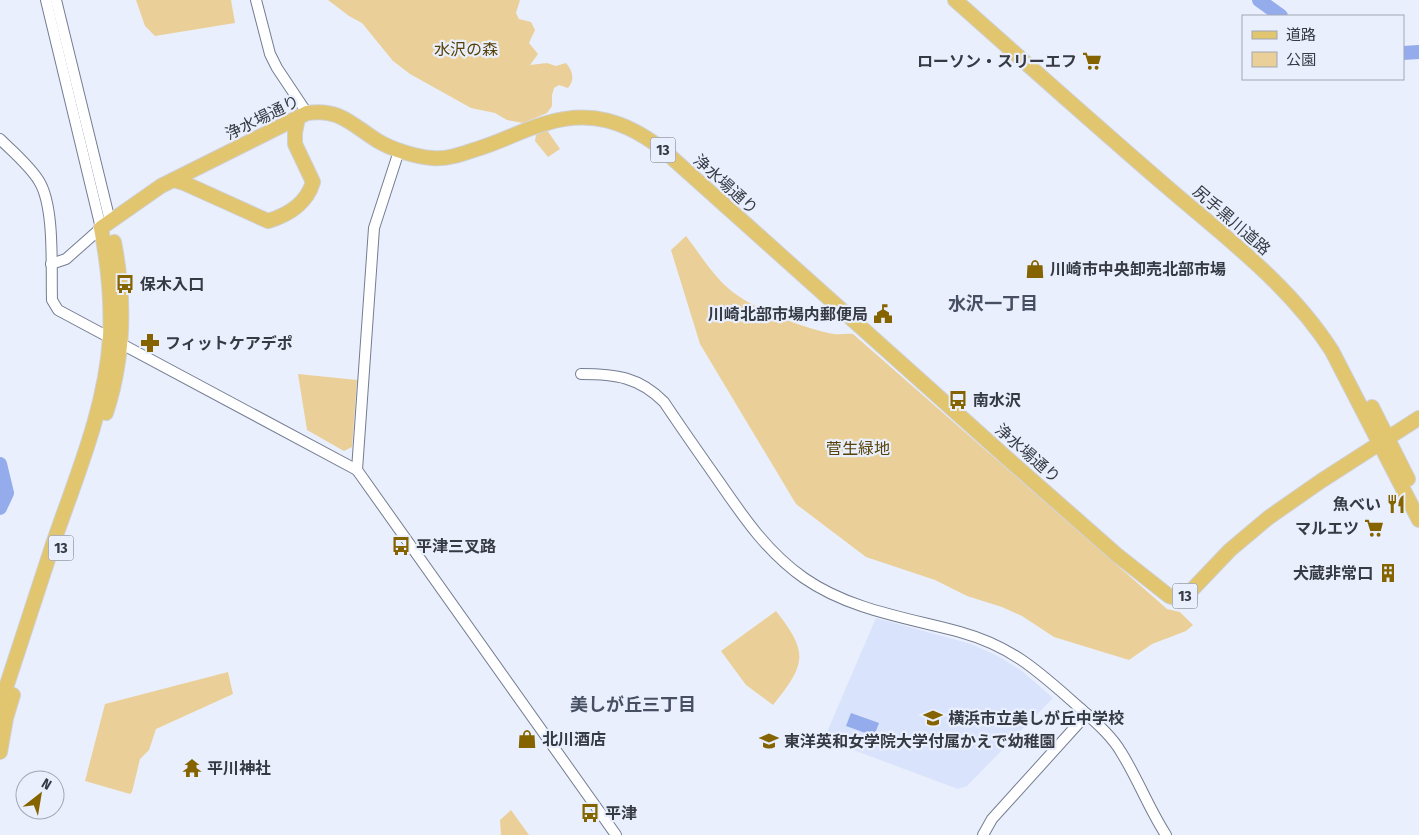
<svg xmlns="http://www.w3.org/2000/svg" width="1419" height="835" viewBox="0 0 1419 835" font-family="'Fira Sans Condensed','Noto Sans JP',sans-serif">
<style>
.built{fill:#d9e3fb}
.green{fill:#ead098}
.water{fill:#94acec}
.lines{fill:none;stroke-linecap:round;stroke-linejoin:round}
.river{stroke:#94acec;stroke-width:14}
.tertiary-casing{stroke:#747d91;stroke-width:12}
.primary-casing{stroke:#cfd0d2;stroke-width:16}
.tertiary{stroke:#fff;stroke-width:10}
.primary{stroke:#e2c56f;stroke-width:14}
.labels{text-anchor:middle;stroke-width:4.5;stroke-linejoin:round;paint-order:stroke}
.shield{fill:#e9effd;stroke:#6c707b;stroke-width:1}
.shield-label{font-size:15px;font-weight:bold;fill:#363a43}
.park-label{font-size:16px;fill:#574208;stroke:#e9effd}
.poi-label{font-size:16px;font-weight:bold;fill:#363a43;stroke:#e9effd;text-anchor:start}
.street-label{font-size:16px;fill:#363a43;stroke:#e9effd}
.neighbourhood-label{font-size:18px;font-weight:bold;fill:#474f62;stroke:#e9effd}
</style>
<rect width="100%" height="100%" fill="#e9effd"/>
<path class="built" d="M 876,618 L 971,644 L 998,656 L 1022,671 L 1053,698 L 967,786 L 958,789 L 824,739 Z"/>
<g class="green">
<path d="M 136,0 L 231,0 L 235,23 L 155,36 L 145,26 Z"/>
<path d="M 328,0 L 520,0 L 516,13 L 519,19 L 531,22 L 535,30 L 529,43 L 538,54 L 530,65 L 547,63 L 556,66 L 566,63 C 573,71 575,80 568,88 L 559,85 L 554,88 L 552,95 L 552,106 L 547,113 L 523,123 L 507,120 L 495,113 L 471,108 L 410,74 L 393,61 L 362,23 L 349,16 Z"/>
<path d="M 547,130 L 560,149 L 548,157 L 535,141 L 536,135 Z"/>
<path d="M 686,236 C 700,254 711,273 728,288 C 748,307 806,329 834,334 C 840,335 847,333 853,334 L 1158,601 L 1167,609 L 1180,612 L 1193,625 L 1186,631 L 1152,644 L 1129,660 L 1054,637 L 1022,616 L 1002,607 L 967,596 L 935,580 L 866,557 L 796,504 L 700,344 L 671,250 Z"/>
<path d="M 298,374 L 357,380 L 352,447 L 344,451 L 307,430 Z"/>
<path d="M 776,611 C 809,653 806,664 773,705 L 746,685 L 721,651 Z"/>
<path d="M 228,672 L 233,694 L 156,729 L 149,750 L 140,759 L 132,792 L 130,794 L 85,781 L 105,704 Z"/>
<path d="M 511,810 L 529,835 L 501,835 L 500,820 Z"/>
</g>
<path class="water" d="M 851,713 L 879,723 L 874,736 L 846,726 Z"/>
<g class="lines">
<g class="river">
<path d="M 1259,0 L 1281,16"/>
<path d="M 1403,53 L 1419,52"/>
<path d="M 0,464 L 7,493 L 0,508"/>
</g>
<g class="tertiary-casing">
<g id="tertiary">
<path d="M 46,0 L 101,228 L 66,259 L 51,264"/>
<path d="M 56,0 L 110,221"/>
<path d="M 256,0 L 270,54 L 277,68 L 307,113"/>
<path d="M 0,139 C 13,152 29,165 39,181 C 55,207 51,268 52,300 L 58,310 L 357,470 L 616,835"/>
<path d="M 581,374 C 616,374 639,377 664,402 C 682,429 701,456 720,483 C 744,518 768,553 804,578 C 850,610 908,618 960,632 C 1014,647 1040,673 1080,708 C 1094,721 1111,735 1121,752 C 1138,779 1149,809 1166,835"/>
<path d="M 357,470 L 374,228 L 399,151"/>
<path d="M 983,835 L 992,819 L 1087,714"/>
</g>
</g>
<g class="primary-casing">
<g id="primary">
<path d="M 955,0 C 1025,62 1095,125 1166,186 C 1225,237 1290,285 1332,351 L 1419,520"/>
<path d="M 173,180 L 184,183 L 268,221 C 288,215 307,203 313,182 L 295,144 L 295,133 L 298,117"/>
<path d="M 1372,407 L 1408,479"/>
<path d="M 106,413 C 124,358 125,298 114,242"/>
<path d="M 0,706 C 18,652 35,598 53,544 C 76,477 106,408 110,337 C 112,300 108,264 101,228 L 161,186 L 307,113 C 340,108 352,125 378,141 C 391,149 416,157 432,158 C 447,160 465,153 480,148 C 503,141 524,129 547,123 C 591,110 625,121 661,148 L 1008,459 L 1117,555 L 1169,596 L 1176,598 L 1183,597 L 1188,594 L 1230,550 L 1268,518 L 1321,481 L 1419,418"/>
<path d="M 0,752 L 6,718 L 13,695"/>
</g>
</g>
<use href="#tertiary" class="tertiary"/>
<use href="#primary" class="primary"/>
</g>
<defs>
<g id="supermarket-bare" transform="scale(1.5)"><path d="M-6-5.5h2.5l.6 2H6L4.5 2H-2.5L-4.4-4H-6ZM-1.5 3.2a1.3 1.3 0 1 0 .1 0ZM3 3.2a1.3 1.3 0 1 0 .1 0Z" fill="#856400" stroke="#e9effd" stroke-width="2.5" paint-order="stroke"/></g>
<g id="shop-bare" transform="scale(1.5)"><path d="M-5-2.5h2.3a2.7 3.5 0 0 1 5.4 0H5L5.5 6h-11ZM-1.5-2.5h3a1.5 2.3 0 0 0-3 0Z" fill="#856400" stroke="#e9effd" stroke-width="2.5" paint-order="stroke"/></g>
<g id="bus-bare" transform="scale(1.5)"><path d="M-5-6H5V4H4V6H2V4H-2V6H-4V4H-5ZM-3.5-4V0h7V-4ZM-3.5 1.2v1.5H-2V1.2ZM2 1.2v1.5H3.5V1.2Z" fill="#856400" stroke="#e9effd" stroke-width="2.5" paint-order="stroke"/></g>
<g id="civic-bare" transform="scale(1.5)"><path d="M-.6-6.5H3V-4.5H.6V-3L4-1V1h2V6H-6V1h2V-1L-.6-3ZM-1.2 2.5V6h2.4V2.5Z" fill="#856400" stroke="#e9effd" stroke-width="2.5" paint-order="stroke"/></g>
<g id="pharmacy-bare" transform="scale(1.5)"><path d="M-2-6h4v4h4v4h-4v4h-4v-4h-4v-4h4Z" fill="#856400" stroke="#e9effd" stroke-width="2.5" paint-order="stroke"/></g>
<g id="restaurant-bare" transform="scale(1.5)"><path d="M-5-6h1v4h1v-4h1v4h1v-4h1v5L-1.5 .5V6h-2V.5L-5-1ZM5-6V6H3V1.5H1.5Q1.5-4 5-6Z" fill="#856400" stroke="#e9effd" stroke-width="2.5" paint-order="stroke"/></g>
<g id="building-bare" transform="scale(1.5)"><path d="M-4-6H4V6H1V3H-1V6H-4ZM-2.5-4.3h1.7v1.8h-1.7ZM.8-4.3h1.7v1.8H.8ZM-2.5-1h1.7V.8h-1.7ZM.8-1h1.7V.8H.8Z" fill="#856400" stroke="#e9effd" stroke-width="2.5" paint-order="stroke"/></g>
<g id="school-bare" transform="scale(1.5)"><path d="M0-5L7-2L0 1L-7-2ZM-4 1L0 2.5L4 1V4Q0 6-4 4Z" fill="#856400" stroke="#e9effd" stroke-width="2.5" paint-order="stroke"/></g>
<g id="temple-bare" transform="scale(1.5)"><path d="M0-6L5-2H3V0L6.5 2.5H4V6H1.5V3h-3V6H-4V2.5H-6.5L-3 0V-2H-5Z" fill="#856400" stroke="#e9effd" stroke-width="2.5" paint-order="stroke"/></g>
</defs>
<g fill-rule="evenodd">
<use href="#supermarket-bare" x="1092" y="61"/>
<use href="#shop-bare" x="1035" y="269"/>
<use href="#bus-bare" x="125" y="284"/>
<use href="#civic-bare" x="883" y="314"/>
<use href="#pharmacy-bare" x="150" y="343"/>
<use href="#bus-bare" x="958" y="400"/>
<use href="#restaurant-bare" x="1396" y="504"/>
<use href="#supermarket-bare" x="1374" y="528"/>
<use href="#bus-bare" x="401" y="546"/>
<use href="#building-bare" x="1388" y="573"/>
<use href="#school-bare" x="933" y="718"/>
<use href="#shop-bare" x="527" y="739"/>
<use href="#school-bare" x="769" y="741"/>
<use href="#temple-bare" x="192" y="768"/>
<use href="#bus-bare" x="590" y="813"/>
</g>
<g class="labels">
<g class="shield">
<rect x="650.5" y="137.5" width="25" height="25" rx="4"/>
<rect x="48.5" y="535.5" width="25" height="25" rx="4"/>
<rect x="1172.5" y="583.5" width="25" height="25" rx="4"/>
</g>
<g class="shield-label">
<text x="663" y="155">13</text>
<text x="61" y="553">13</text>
<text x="1185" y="601">13</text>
</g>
<g class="park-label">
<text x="466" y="55">水沢の森</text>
<text x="858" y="454">菅生緑地</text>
</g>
<g class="poi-label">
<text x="1077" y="67" text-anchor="end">ローソン・スリーエフ</text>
<text x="1050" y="275">川崎市中央卸売北部市場</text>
<text x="140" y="290">保木入口</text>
<text x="868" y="320" text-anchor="end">川崎北部市場内郵便局</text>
<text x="165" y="349">フィットケアデポ</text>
<text x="973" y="406">南水沢</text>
<text x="1381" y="510" text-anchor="end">魚べい</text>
<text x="1359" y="534" text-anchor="end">マルエツ</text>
<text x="416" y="552">平津三叉路</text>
<text x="1373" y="579" text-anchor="end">犬蔵非常口</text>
<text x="948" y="724">横浜市立美しが丘中学校</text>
<text x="542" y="745">北川酒店</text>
<text x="784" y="747">東洋英和女学院大学付属かえで幼稚園</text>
<text x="207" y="774">平川神社</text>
<text x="605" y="819">平津</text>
</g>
<g class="street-label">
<text transform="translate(262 117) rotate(-26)" y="6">浄水場通り</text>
<text transform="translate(726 184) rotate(42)" y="6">浄水場通り</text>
<text transform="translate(1232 220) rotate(41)" y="6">尻手黒川道路</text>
<text transform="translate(1028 453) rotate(41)" y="6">浄水場通り</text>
</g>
<g class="neighbourhood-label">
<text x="993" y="310">水沢一丁目</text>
<text x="633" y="711">美しが丘三丁目</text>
</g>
</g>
<rect x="1242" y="15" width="162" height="65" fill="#e9effd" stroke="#a1a7b3"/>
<rect x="1252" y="31" width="25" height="8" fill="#e2c56f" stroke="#a1a7b3"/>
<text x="1286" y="40" font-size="15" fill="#363a43">道路</text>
<rect x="1252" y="52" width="25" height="15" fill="#ead098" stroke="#a1a7b3"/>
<text x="1286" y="65" font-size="15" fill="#363a43">公園</text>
<g transform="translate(40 795) rotate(31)"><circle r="24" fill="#e9effd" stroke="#a1a7b3"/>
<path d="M0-4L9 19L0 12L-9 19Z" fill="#856400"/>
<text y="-8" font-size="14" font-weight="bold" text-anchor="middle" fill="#363a43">N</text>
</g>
</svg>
